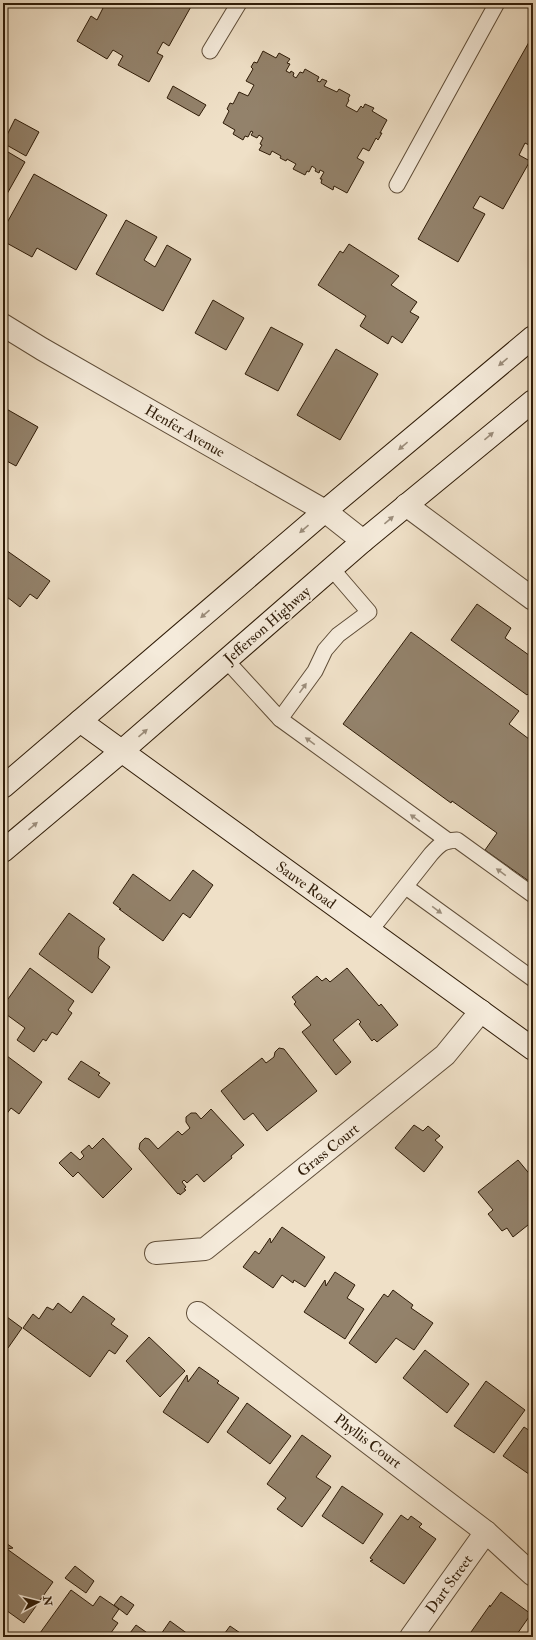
<svg xmlns="http://www.w3.org/2000/svg" width="536" height="1640" viewBox="0 0 536 1640" font-family="'IM FELL Double Pica',serif">
<style>
.building{fill:#93826b;stroke:#2f1c08}
.lines{fill:none;stroke-linecap:round;stroke-linejoin:round}
.lane-casing{stroke:#5f4d38;stroke-width:17}
.street-casing{stroke:#5f4d38;stroke-width:24}
.secondary-casing{stroke:#2f1c08;stroke-width:24}
.lane{stroke:#f5ebdb;stroke-width:15}
.street{stroke:#f5ebdb;stroke-width:22}
.secondary{stroke:#f5ebdb;stroke-width:22}
.oneway{fill:#9c8e7c}
.labels{text-anchor:middle;stroke-width:4;stroke-linejoin:round;paint-order:stroke}
.street-label{font-size:15px;fill:#2f1c08;stroke:#f5ebdb}
</style>
<rect width="100%" height="100%" fill="#efe0c7"/>
<filter id="stains"><feTurbulence type="fractalNoise" baseFrequency=".005" numOctaves="4"/><feColorMatrix values="0 0 0 0 .2 0 0 0 0 .09 0 0 0 0 .02 0 0 0 .5 -.17"/></filter>
<radialGradient id="worn" r=".72"><stop offset=".6" stop-color="#630" stop-opacity="0"/><stop offset="1" stop-color="#630" stop-opacity=".3"/></radialGradient>
<g class="building">
<path d="M 98,3 L 193,3 L 169,46 L 163,42 L 157,53 L 163,56 L 149,82 L 118,65 L 123,56 L 113,50 L 107,59 L 77,41 L 91,16 L 97,20 L 103,8 L 97,5 Z"/>
<path d="M 533,35 L 533,147 L 525,143 L 519,155 L 530,161 L 503,209 L 480,196 L 473,208 L 485,214 L 458,262 L 418,239 Z"/>
<path d="M 263,51 L 276,58 L 279,53 L 290,59 L 287,63 L 290,64 L 286,71 L 290,73 L 291,71 L 294,73 L 293,76 L 296,78 L 300,72 L 303,73 L 305,69 L 319,77 L 317,81 L 320,82 L 322,79 L 327,81 L 324,86 L 337,92 L 339,89 L 350,95 L 348,99 L 349,100 L 346,106 L 357,112 L 361,106 L 363,108 L 365,104 L 374,108 L 372,111 L 387,120 L 380,133 L 382,133 L 378,140 L 376,138 L 369,151 L 363,148 L 357,158 L 364,162 L 347,193 L 334,186 L 333,190 L 321,183 L 322,179 L 320,179 L 324,172 L 320,170 L 319,173 L 315,171 L 316,169 L 312,166 L 309,172 L 307,171 L 305,175 L 293,169 L 296,164 L 287,159 L 286,161 L 280,158 L 281,156 L 272,151 L 270,155 L 259,150 L 262,145 L 260,144 L 263,138 L 259,135 L 257,138 L 251,135 L 253,132 L 251,131 L 248,137 L 245,136 L 243,140 L 233,134 L 235,130 L 223,123 L 229,111 L 227,109 L 230,103 L 233,104 L 239,92 L 248,96 L 254,85 L 246,81 L 253,69 L 251,67 L 254,62 L 257,63 Z"/>
<path d="M 173,86 L 206,105 L 199,116 L 167,98 Z"/>
<path d="M 15,119 L 39,132 L 26,156 L 3,143 Z"/>
<path d="M 3,149 L 25,162 L 3,201 Z"/>
<path d="M 34,174 L 107,215 L 76,270 L 37,248 L 32,257 L 3,241 L 3,230 Z"/>
<path d="M 126,220 L 157,237 L 144,260 L 155,267 L 167,245 L 191,259 L 163,311 L 96,274 Z"/>
<path d="M 349,244 L 399,276 L 391,285 L 417,302 L 410,312 L 419,317 L 402,343 L 392,336 L 388,344 L 360,326 L 366,316 L 318,285 L 340,251 L 343,253 Z"/>
<path d="M 213,300 L 244,318 L 226,350 L 195,333 Z"/>
<path d="M 271,327 L 303,344 L 278,391 L 245,374 Z"/>
<path d="M 336,349 L 378,374 L 340,440 L 297,415 Z"/>
<path d="M 3,407 L 38,427 L 16,466 L 3,459 Z"/>
<path d="M 3,548 L 50,581 L 37,599 L 30,594 L 20,607 L 3,594 Z"/>
<path d="M 477,604 L 511,628 L 505,638 L 533,658 L 533,689 L 527,695 L 451,640 Z"/>
<path d="M 411,632 L 519,711 L 509,724 L 533,742 L 533,884 L 485,850 L 497,833 L 452,801 L 451,803 L 343,724 Z"/>
<path d="M 193,870 L 213,885 L 190,918 L 183,913 L 163,941 L 119,909 L 121,909 L 113,903 L 133,874 L 170,901 Z"/>
<path d="M 69,913 L 105,939 L 99,947 L 98,958 L 110,967 L 92,993 L 39,954 Z"/>
<path d="M 30,968 L 74,1001 L 68,1010 L 72,1013 L 57,1035 L 52,1032 L 46,1041 L 43,1039 L 34,1052 L 17,1040 L 25,1028 L 3,1012 L 3,1006 Z"/>
<path d="M 347,968 L 379,1006 L 381,1004 L 398,1025 L 377,1042 L 374,1039 L 372,1041 L 359,1024 L 361,1022 L 358,1019 L 333,1040 L 351,1062 L 336,1075 L 302,1032 L 311,1025 L 294,1004 L 296,1002 L 292,997 L 317,976 L 322,981 L 326,978 L 330,982 Z"/>
<path d="M 279,1048 L 284,1049 L 317,1091 L 267,1131 L 253,1113 L 244,1120 L 221,1091 L 262,1058 L 266,1063 L 274,1057 L 275,1052 Z"/>
<path d="M 3,1053 L 42,1082 L 19,1114 L 11,1108 L 3,1119 Z"/>
<path d="M 81,1061 L 100,1073 L 98,1075 L 110,1083 L 99,1098 L 68,1079 Z"/>
<path d="M 211,1109 L 244,1145 L 231,1156 L 232,1158 L 204,1182 L 197,1174 L 187,1183 L 184,1180 L 182,1182 L 186,1187 L 184,1189 L 186,1190 L 180,1195 L 179,1193 L 178,1194 L 139,1149 L 140,1143 L 145,1138 L 149,1139 L 158,1149 L 178,1131 L 182,1135 L 190,1128 L 186,1122 L 186,1117 L 191,1113 L 196,1113 L 201,1119 Z"/>
<path d="M 414,1125 L 423,1131 L 428,1126 L 440,1136 L 435,1140 L 443,1147 L 424,1172 L 395,1148 Z"/>
<path d="M 103,1138 L 132,1169 L 103,1198 L 78,1172 L 73,1177 L 59,1163 L 71,1152 L 80,1160 L 84,1156 L 81,1152 L 89,1145 L 92,1149 Z"/>
<path d="M 518,1160 L 532,1177 L 533,1177 L 533,1221 L 513,1237 L 507,1228 L 502,1231 L 488,1214 L 493,1210 L 478,1192 Z"/>
<path d="M 282,1227 L 325,1257 L 305,1287 L 294,1280 L 293,1283 L 282,1275 L 273,1288 L 243,1267 L 255,1251 L 259,1254 L 270,1238 L 271,1243 Z"/>
<path d="M 335,1272 L 355,1285 L 347,1298 L 364,1309 L 345,1339 L 304,1312 L 325,1280 L 326,1286 Z"/>
<path d="M 393,1290 L 413,1305 L 411,1308 L 433,1323 L 414,1350 L 396,1338 L 376,1363 L 349,1343 L 384,1294 L 388,1297 Z"/>
<path d="M 83,1296 L 115,1319 L 111,1324 L 128,1336 L 115,1354 L 109,1350 L 90,1377 L 23,1328 L 33,1314 L 39,1319 L 47,1307 L 53,1310 L 58,1303 L 71,1313 Z"/>
<path d="M 3,1314 L 22,1328 L 8,1348 L 3,1345 Z"/>
<path d="M 149,1337 L 185,1371 L 160,1397 L 126,1361 Z"/>
<path d="M 425,1350 L 469,1384 L 447,1413 L 403,1378 Z"/>
<path d="M 199,1367 L 219,1381 L 217,1383 L 239,1398 L 208,1443 L 163,1412 L 187,1375 L 188,1382 Z"/>
<path d="M 486,1381 L 525,1410 L 494,1453 L 454,1426 Z"/>
<path d="M 247,1403 L 291,1436 L 270,1464 L 227,1432 Z"/>
<path d="M 524,1427 L 533,1433 L 533,1477 L 503,1456 Z"/>
<path d="M 302,1435 L 331,1456 L 316,1477 L 331,1487 L 302,1527 L 277,1509 L 286,1498 L 267,1484 Z"/>
<path d="M 342,1486 L 383,1514 L 363,1544 L 322,1516 Z"/>
<path d="M 401,1515 L 408,1520 L 411,1516 L 422,1524 L 419,1527 L 436,1539 L 404,1584 L 370,1561 L 373,1560 L 370,1558 Z"/>
<path d="M 3,1541 L 13,1548 L 7,1549 L 53,1582 L 24,1623 L 3,1608 Z"/>
<path d="M 75,1566 L 94,1581 L 86,1593 L 65,1578 Z"/>
<path d="M 71,1590 L 93,1606 L 100,1596 L 119,1609 L 112,1619 L 118,1623 L 108,1637 L 45,1637 L 40,1633 Z"/>
<path d="M 501,1592 L 531,1614 L 515,1637 L 478,1637 L 471,1632 L 490,1605 L 490,1607 Z"/>
<path d="M 121,1596 L 134,1605 L 127,1615 L 114,1605 Z"/>
<path d="M 170,1621 L 192,1637 L 159,1637 Z"/>
<path d="M 136,1625 L 153,1637 L 127,1637 Z"/>
<path d="M 230,1626 L 246,1637 L 222,1637 Z"/>
</g>
<g class="lines">
<g class="lane-casing">
<g id="lane">
<path d="M 210,51 L 239,3"/>
<path d="M 397,185 L 497,3"/>
<path d="M 226,660 L 280,719 L 447,840"/>
<path d="M 280,719 L 315,671 L 325,650 L 338,635 L 369,612 L 332,569"/>
<path d="M 406,887 L 533,979"/>
<path d="M 370,931 L 431,854 C 440,844 443,841 457,840 L 533,895"/>
</g>
</g>
<g class="street-casing">
<g id="street">
<path d="M 3,325 L 42,349 L 325,511 L 363,541"/>
<path d="M 406,505 L 533,599"/>
<path d="M 156,1253 L 205,1249 L 445,1055 L 481,1011"/>
<path d="M 198,1313 L 486,1532 L 533,1575"/>
<path d="M 411,1637 L 486,1532"/>
</g>
</g>
<g class="secondary-casing">
<g id="secondary">
<path d="M 80,721 L 533,1049"/>
<path d="M 3,787 L 325,511 L 533,337"/>
<path d="M 3,851 L 122,751 L 363,541 L 533,401"/>
</g>
</g>
<use href="#lane" class="lane"/>
<use href="#street" class="street"/>
<use href="#secondary" class="secondary"/>
</g>
<defs><path id="oneway-solid" d="M-6-.8H1V-3.2L6.5 0L1 3.2V.8H-6Z"/></defs>
<g class="oneway">
<use href="#oneway-solid" transform="translate(503 362) rotate(140)"/>
<use href="#oneway-solid" transform="translate(489 436) rotate(-40)"/>
<use href="#oneway-solid" transform="translate(403 446) rotate(140)"/>
<use href="#oneway-solid" transform="translate(389 520) rotate(-40)"/>
<use href="#oneway-solid" transform="translate(304 529) rotate(139)"/>
<use href="#oneway-solid" transform="translate(205 614) rotate(139)"/>
<use href="#oneway-solid" transform="translate(303 688) rotate(-54)"/>
<use href="#oneway-solid" transform="translate(143 733) rotate(-41)"/>
<use href="#oneway-solid" transform="translate(310 741) rotate(-144)"/>
<use href="#oneway-solid" transform="translate(415 818) rotate(-144)"/>
<use href="#oneway-solid" transform="translate(33 826) rotate(-40)"/>
<use href="#oneway-solid" transform="translate(501 872) rotate(-144)"/>
<use href="#oneway-solid" transform="translate(437 910) rotate(36)"/>
</g>
<g class="labels">
<g class="street-label">
<text transform="translate(185 431) rotate(30)" y="5">Henfer Avenue</text>
<text transform="translate(267 625) rotate(-41)" y="5">Jefferson Highway</text>
<text transform="translate(306 885) rotate(36)" y="5">Sauve Road</text>
<text transform="translate(328 1150) rotate(-39)" y="5">Grass Court</text>
<text transform="translate(368 1441) rotate(37)" y="5">Phyllis Court</text>
<text transform="translate(449 1584) rotate(-54)" y="5">Dart Street</text>
</g>
</g>
<rect width="536" height="1640" fill="none" stroke="#efe0c7" stroke-width="16"/>
<rect x="4" y="4" width="528" height="1632" fill="none" stroke="#2f1c08" stroke-width="2"/>
<rect x="8" y="8" width="520" height="1624" fill="none" stroke="#2f1c08"/>
<g transform="translate(38 1602) rotate(83)" stroke="#f5ebdb" stroke-width="3" paint-order="stroke">
<path d="M0-3L7 15L0 10L-7 15Z" fill="#2f1c08"/>
<text y="-6" font-size="11" font-weight="bold" text-anchor="middle" fill="#2f1c08">N</text>
</g>
<rect width="100%" height="100%" filter="url(#stains)"/>
<rect width="100%" height="100%" fill="url(#worn)"/>
</svg>
